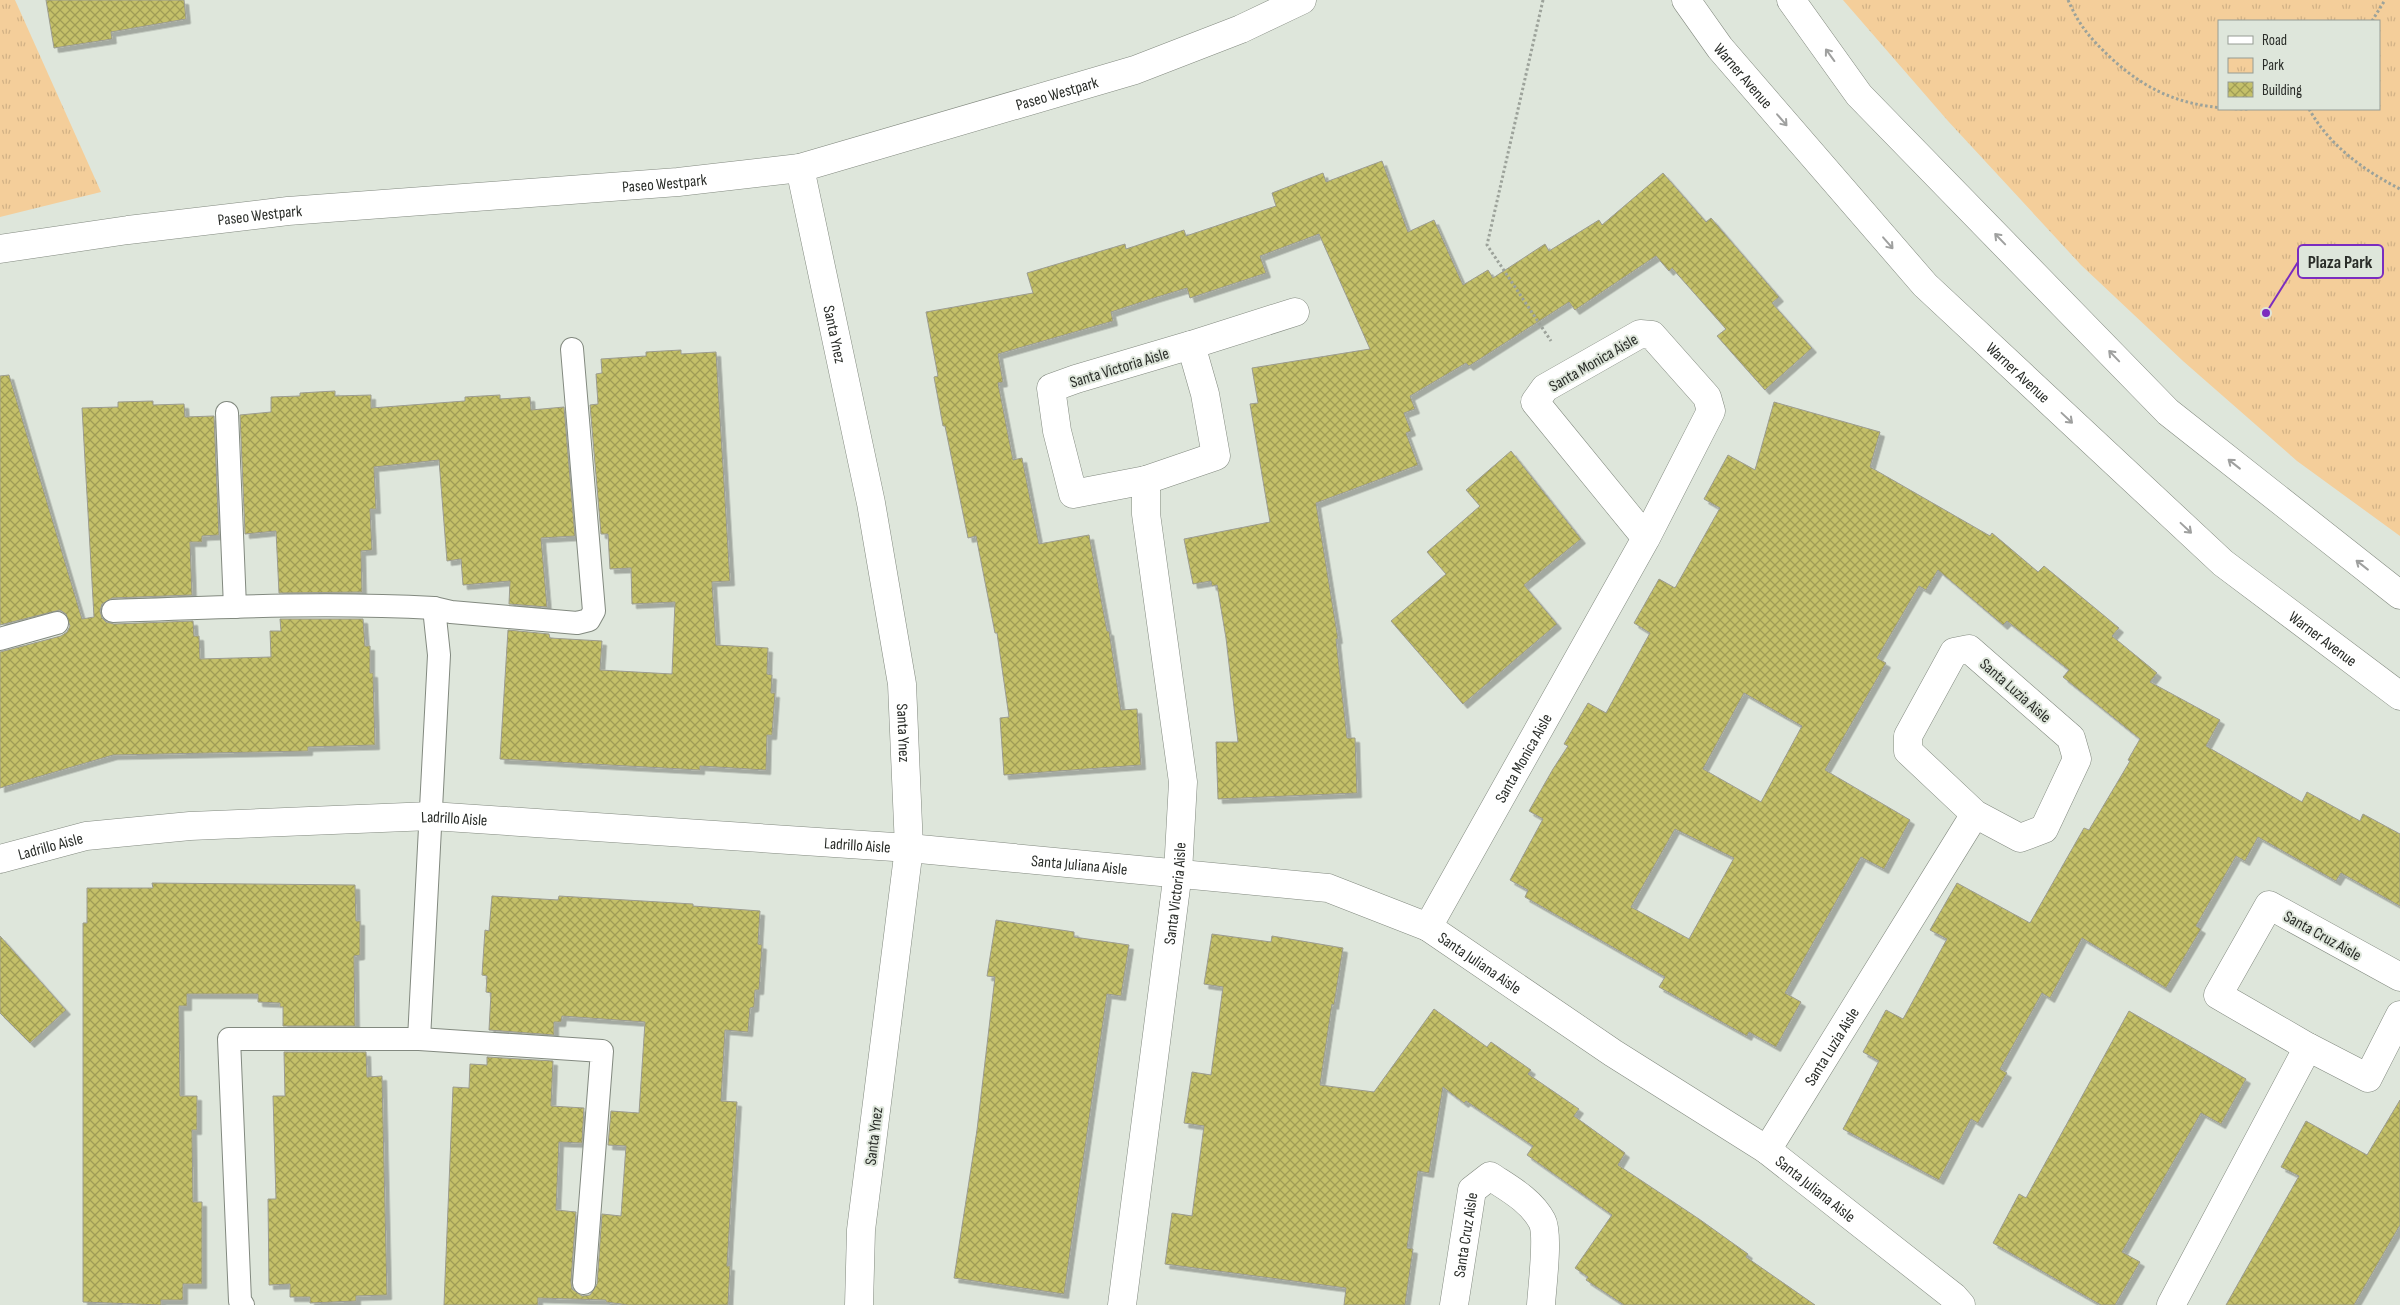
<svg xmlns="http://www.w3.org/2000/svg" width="2400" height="1305" viewBox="0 0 2400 1305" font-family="'Sofia Sans Condensed',sans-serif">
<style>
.park{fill:url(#park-tufts);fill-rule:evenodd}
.building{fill:url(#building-cross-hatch);stroke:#9c9c90;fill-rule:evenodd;filter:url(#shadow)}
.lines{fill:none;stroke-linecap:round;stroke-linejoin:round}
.service-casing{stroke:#82897f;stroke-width:24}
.minor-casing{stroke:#82897f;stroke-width:29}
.tertiary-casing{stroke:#82897f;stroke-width:29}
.path{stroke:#9ca29a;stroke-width:3;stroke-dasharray:2.5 2.5;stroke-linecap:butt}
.service{stroke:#fff;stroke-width:22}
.minor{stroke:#fff;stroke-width:28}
.tertiary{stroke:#fff;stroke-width:28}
.oneway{stroke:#9fa09f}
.labels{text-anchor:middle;stroke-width:4;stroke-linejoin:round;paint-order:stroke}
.street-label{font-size:16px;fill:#2a2d29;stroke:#dee6db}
.leader{fill:none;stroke:#7b2cbf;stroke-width:2}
.callout-dot{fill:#7b2cbf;stroke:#dee6db;stroke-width:2}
.callout{fill:#dee6db;stroke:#7b2cbf;stroke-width:2}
.callout-label{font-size:18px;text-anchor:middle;font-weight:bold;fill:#2a2d29}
</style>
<defs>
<pattern id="park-tufts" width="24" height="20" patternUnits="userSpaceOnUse" patternTransform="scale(1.25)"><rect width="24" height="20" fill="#f4ce9a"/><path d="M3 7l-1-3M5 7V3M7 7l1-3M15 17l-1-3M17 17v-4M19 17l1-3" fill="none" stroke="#d1b185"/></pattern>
<pattern id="building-cross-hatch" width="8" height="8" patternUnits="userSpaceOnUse" patternTransform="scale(1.25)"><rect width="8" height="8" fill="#c4c069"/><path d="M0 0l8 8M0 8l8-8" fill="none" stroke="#9f9c56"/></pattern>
<filter id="shadow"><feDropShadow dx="4.5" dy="4.5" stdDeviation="0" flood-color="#0004"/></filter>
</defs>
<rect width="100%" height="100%" fill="#dee6db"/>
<g class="park">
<path d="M 0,0 L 15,0 L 101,192 L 0,217 Z"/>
<path d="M 1843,0 L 2400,0 L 2400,536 L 2297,461 L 2183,361 L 2081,265 L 1948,121 ZM 2219,21 L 2379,21 L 2379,109 L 2219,109 Z"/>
</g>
<g class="building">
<path d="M 46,0 L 184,0 L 186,19 L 111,32 L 112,39 L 54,48 Z"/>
<path d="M 1382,161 L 1408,232 L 1434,220 L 1463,285 L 1488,270 L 1493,278 L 1545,244 L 1549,251 L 1599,220 L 1602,225 L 1663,173 L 1706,222 L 1711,218 L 1779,297 L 1772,303 L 1812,348 L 1765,390 L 1717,336 L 1726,329 L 1672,268 L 1669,271 L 1656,256 L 1575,310 L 1569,302 L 1469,366 L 1466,363 L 1410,396 L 1415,409 L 1404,413 L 1411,431 L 1406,433 L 1418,465 L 1316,503 L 1338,639 L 1336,639 L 1347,738 L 1355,738 L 1357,793 L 1218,799 L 1216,742 L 1238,742 L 1226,638 L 1217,585 L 1212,586 L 1211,581 L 1193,584 L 1184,539 L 1270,522 L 1250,404 L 1258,403 L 1252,368 L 1370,349 L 1319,234 L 1260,256 L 1266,273 L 1190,298 L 1187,288 L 1154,298 L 1111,312 L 1113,321 L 998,354 L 1003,382 L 998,383 L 1013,460 L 1022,458 L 1039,544 L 1089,535 L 1107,631 L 1109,631 L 1121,710 L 1137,709 L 1141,765 L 1004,775 L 1000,718 L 1009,717 L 997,633 L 995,633 L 976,536 L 968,538 L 945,426 L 943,426 L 934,377 L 938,376 L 926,312 L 1033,293 L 1027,273 L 1125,244 L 1126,249 L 1184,230 L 1186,236 L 1276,206 L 1272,193 L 1323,173 L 1326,182 Z"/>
<path d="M 681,350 L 681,354 L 716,352 L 730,581 L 712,582 L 716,645 L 768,648 L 767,674 L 772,675 L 771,693 L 775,693 L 772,735 L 767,735 L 766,770 L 700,766 L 700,770 L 500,759 L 508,630 L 549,634 L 550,638 L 602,641 L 600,670 L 672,674 L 675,602 L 632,604 L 631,568 L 610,569 L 608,534 L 601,534 L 590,405 L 598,404 L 596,374 L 602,373 L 601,359 L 646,356 L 646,352 Z"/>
<path d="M 9,375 L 82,619 L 94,617 L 82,408 L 118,407 L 118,402 L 153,401 L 153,405 L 184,404 L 185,417 L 214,416 L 219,535 L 202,536 L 202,542 L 190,542 L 192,595 L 112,598 L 102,604 L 100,611 L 102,618 L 106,622 L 114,624 L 193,621 L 194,636 L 199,636 L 200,659 L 271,657 L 270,631 L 281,631 L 280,619 L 363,619 L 365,646 L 370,646 L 370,673 L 373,673 L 375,745 L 308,747 L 308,751 L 113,755 L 0,788 L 0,652 L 61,636 L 67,632 L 70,626 L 66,614 L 60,610 L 0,625 L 0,376 Z"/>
<path d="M 335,391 L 335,396 L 371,395 L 371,408 L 465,401 L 465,397 L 500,395 L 500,399 L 530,397 L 531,410 L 564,407 L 575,536 L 541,538 L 547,607 L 509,604 L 510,581 L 463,585 L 461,559 L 447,561 L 439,460 L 374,467 L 376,509 L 370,509 L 372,550 L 361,551 L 362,592 L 279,593 L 276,531 L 245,534 L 240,415 L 271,412 L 271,397 L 300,396 L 300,393 Z"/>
<path d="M 1774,402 L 1880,432 L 1870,467 L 1990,536 L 1992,533 L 2038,572 L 2044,566 L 2119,628 L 2112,636 L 2157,673 L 2150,682 L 2220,720 L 2206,746 L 2302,802 L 2307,792 L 2360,821 L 2363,814 L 2400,834 L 2400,906 L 2341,873 L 2336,881 L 2258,837 L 2245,861 L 2236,856 L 2196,926 L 2201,929 L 2166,988 L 2082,938 L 2050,998 L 2042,993 L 2000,1069 L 2007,1073 L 1978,1123 L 1971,1119 L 1939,1180 L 1843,1129 L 1879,1061 L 1863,1052 L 1886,1010 L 1903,1019 L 1947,939 L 1930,930 L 1957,883 L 2030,923 L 2084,828 L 2089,830 L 2130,761 L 2128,760 L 2140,739 L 2063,677 L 2069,670 L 2007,621 L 2003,625 L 1938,570 L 1926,590 L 1919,586 L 1877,658 L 1886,663 L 1825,770 L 1910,820 L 1884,869 L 1861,857 L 1785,993 L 1801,1002 L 1776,1047 L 1749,1032 L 1747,1036 L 1659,987 L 1665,977 L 1525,897 L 1528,890 L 1510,880 L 1543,819 L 1529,811 L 1553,769 L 1568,746 L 1564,744 L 1588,703 L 1606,713 L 1650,633 L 1634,623 L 1659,579 L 1675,588 L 1720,508 L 1704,499 L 1728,455 L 1755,470 ZM 1744,693 L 1802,726 L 1761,802 L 1703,769 ZM 1675,829 L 1734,858 L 1689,939 L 1631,907 Z"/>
<path d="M 1511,451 L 1581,539 L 1524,585 L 1557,624 L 1463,704 L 1391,621 L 1446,574 L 1427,552 L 1480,506 L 1466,490 Z"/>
<path d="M 152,883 L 355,885 L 356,921 L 360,921 L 360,955 L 354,956 L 355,1026 L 283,1026 L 283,1007 L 280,1007 L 280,1003 L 258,1002 L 258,994 L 187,994 L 187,1006 L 179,1006 L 180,1096 L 197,1096 L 197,1130 L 192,1130 L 193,1202 L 202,1202 L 202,1284 L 183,1284 L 183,1300 L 161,1300 L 161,1305 L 83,1302 L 83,923 L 87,923 L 87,888 L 153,888 Z"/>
<path d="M 492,896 L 558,900 L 559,896 L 693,904 L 693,906 L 760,911 L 758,944 L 762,945 L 759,990 L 755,990 L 754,1007 L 750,1008 L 748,1032 L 725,1030 L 721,1101 L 737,1102 L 727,1266 L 730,1266 L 728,1305 L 628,1305 L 606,1302 L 606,1300 L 538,1298 L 538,1305 L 444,1305 L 453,1087 L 469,1088 L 470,1064 L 487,1065 L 487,1057 L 553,1061 L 551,1106 L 584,1108 L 582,1143 L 559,1142 L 556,1210 L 576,1212 L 571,1282 L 572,1289 L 582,1296 L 590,1295 L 597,1284 L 602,1214 L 621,1216 L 626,1146 L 608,1145 L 611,1111 L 639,1113 L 645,1022 L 562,1016 L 561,1022 L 554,1022 L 554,1035 L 489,1030 L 491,993 L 486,992 L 487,976 L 482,975 L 485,930 L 489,931 Z"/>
<path d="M 996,920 L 1074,932 L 1074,937 L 1129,945 L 1121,996 L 1107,994 L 1064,1294 L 954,1278 L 977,1130 L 995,977 L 987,976 Z"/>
<path d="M 1212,934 L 1271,942 L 1272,936 L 1343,948 L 1334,1005 L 1332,1004 L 1320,1085 L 1374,1092 L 1434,1009 L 1487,1047 L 1491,1042 L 1531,1070 L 1528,1074 L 1579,1109 L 1574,1116 L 1625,1153 L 1618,1165 L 1699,1219 L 1748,1254 L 1746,1257 L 1815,1305 L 1624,1305 L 1586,1280 L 1588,1277 L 1575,1268 L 1612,1215 L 1527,1155 L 1533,1146 L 1466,1101 L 1464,1103 L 1443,1087 L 1429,1173 L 1418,1171 L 1407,1248 L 1413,1249 L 1405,1305 L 1344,1305 L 1346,1288 L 1165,1264 L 1172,1213 L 1192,1216 L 1204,1126 L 1184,1123 L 1192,1072 L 1211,1075 L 1223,987 L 1204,984 Z"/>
<path d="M 0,936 L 66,1010 L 30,1043 L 0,1013 Z"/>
<path d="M 2129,1011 L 2246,1079 L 2221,1124 L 2201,1113 L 2122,1252 L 2140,1262 L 2115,1305 L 2101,1305 L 1993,1243 L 2019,1194 L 2026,1198 Z"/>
<path d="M 284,1052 L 366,1052 L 367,1077 L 382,1076 L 387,1295 L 356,1296 L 356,1301 L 310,1303 L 310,1297 L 290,1297 L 290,1284 L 269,1285 L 268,1199 L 276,1199 L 273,1096 L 285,1096 Z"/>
<path d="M 2400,1100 L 2400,1225 L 2354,1305 L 2226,1305 L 2299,1176 L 2281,1167 L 2306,1121 L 2367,1155 Z"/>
</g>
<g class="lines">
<g class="service-casing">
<g id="service">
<path d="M 227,413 L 235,607"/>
<path d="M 113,611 C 220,607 327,602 434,608"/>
<path d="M 0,639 L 57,623"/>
<path d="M 419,1039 L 602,1051 L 584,1283"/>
<path d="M 243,1305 L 240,1301 L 229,1039 L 419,1039 L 439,655 L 434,608 L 451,612 L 577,623 L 589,620 L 594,611 L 572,349"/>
</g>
</g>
<g class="minor-casing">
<g id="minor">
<path id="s1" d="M 800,168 L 871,503 L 902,684 L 909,848 L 861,1230 L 859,1305"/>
<path d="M 1191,345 L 1205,394 L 1216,456 L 1146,480 L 1073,494 L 1057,431 L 1051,388 L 1076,379 Z"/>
<path d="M 1191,345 L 1295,312"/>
<path id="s2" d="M 0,859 L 86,836 L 190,826 L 431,816 L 909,848 L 1328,888 L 1428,927 L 1613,1053 L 1767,1150 L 1954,1297 L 1961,1305"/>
<path id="s3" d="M 1428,927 L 1646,538 L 1711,411 L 1707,397 L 1652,335 L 1640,334 L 1545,388 L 1535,402 L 1646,538"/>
<path d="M 2400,977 L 2269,905 L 2218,995 L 2308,1047 L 2368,1078 L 2400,1015"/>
<path id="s4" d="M 1767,1150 L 1975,814 L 2020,838 L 2044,829 L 2077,759 L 2071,738 L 1969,649 L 1954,652 L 1908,736 L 1908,751 L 1975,814"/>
<path id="s5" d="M 1122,1305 L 1178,872 L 1183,782 L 1146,514 L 1146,480"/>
<path id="s6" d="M 1454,1305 L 1472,1190 L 1490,1176 C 1508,1188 1531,1200 1542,1221 C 1549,1234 1542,1288 1541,1305"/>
<path d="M 2171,1305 L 2308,1047"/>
</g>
</g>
<g class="tertiary-casing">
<g id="tertiary">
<path id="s7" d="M 1686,0 L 1720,48 L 1925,285 L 2223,563 L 2400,696"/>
<path d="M 1791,0 L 1859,95 L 2168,412 L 2400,595"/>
<path id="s8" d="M 0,249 L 128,230 L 288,211 L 678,182 L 800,168 L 1135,70 L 1241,29 L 1302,0"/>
</g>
</g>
<g class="path">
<path d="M 1543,0 L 1487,245 L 1551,341"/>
<path d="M 2068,0 C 2080,27 2090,38 2111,58 C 2153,97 2193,109 2250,109"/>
<path d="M 2372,21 L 2385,0"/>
<path d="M 2309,109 C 2329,145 2363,170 2400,189"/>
</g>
<use href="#service" class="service"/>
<use href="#minor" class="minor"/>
<use href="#tertiary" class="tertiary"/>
</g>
<defs><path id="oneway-shaft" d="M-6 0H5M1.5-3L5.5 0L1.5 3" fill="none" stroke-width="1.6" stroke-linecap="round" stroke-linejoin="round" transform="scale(1.25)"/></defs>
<g class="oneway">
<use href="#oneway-shaft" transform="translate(1830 55) rotate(-126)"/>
<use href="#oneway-shaft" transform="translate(1782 120) rotate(49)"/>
<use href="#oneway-shaft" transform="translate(2000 239) rotate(-134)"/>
<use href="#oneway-shaft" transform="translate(1888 243) rotate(49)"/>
<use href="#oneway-shaft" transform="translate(2114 356) rotate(-134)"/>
<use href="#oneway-shaft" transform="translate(2067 418) rotate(43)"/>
<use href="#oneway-shaft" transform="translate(2234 464) rotate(-142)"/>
<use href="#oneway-shaft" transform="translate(2186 528) rotate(43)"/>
<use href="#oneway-shaft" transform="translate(2362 565) rotate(-142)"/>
</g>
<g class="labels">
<g class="street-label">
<text dy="6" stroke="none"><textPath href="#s7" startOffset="95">Warner Avenue</textPath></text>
<text dy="6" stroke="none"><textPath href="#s8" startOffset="1072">Paseo Westpark</textPath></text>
<text dy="6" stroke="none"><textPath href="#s8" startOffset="668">Paseo Westpark</textPath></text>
<text dy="6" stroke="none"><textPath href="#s8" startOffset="262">Paseo Westpark</textPath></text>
<text dy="6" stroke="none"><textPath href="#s1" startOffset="170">Santa Ynez</textPath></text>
<text transform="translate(1593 362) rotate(-30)" y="6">Santa Monica Aisle</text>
<text transform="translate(1119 367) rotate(-17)" y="6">Santa Victoria Aisle</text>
<text dy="6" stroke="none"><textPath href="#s7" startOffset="500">Warner Avenue</textPath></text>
<text dy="6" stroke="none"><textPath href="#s7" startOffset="905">Warner Avenue</textPath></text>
<text transform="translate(2016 690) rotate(41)" y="6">Santa Luzia Aisle</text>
<text dy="6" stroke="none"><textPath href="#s1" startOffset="575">Santa Ynez</textPath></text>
<text dy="6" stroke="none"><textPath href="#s3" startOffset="194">Santa Monica Aisle</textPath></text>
<text dy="6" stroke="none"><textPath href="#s2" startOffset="458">Ladrillo Aisle</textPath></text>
<text dy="6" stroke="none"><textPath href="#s2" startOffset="862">Ladrillo Aisle</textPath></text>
<text dy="6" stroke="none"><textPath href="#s2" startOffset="52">Ladrillo Aisle</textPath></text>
<text dy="6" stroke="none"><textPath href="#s2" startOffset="1085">Santa Juliana Aisle</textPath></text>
<text dy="6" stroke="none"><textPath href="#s5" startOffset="415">Santa Victoria Aisle</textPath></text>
<text transform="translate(2323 935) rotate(29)" y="6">Santa Cruz Aisle</text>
<text dy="6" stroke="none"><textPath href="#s2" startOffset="1505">Santa Juliana Aisle</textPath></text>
<text dy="6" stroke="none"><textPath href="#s4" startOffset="122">Santa Luzia Aisle</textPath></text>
<text transform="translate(873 1136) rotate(-83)" y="6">Santa Ynez</text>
<text dy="6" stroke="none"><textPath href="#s2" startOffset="1910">Santa Juliana Aisle</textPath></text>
<text dy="6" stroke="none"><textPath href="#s6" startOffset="71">Santa Cruz Aisle</textPath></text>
</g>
</g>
<path class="leader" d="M2266 313L2298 262"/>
<circle class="callout-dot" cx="2266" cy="313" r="5"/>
<rect class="callout" x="2298" y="245" width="85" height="33" rx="5"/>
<g class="callout-label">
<text x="2340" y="268">Plaza Park</text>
</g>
<rect x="2218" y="20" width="162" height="90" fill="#dee6db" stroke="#969c94"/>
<rect x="2228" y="36" width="25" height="8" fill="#ffffff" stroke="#969c94"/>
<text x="2262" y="45" font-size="15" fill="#2a2d29">Road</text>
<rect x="2228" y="58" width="25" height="15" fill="url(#park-tufts)" stroke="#969c94"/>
<text x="2262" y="70" font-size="15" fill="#2a2d29">Park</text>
<rect x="2228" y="82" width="25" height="15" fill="url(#building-cross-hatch)" stroke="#969c94"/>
<text x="2262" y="95" font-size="15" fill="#2a2d29">Building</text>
</svg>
